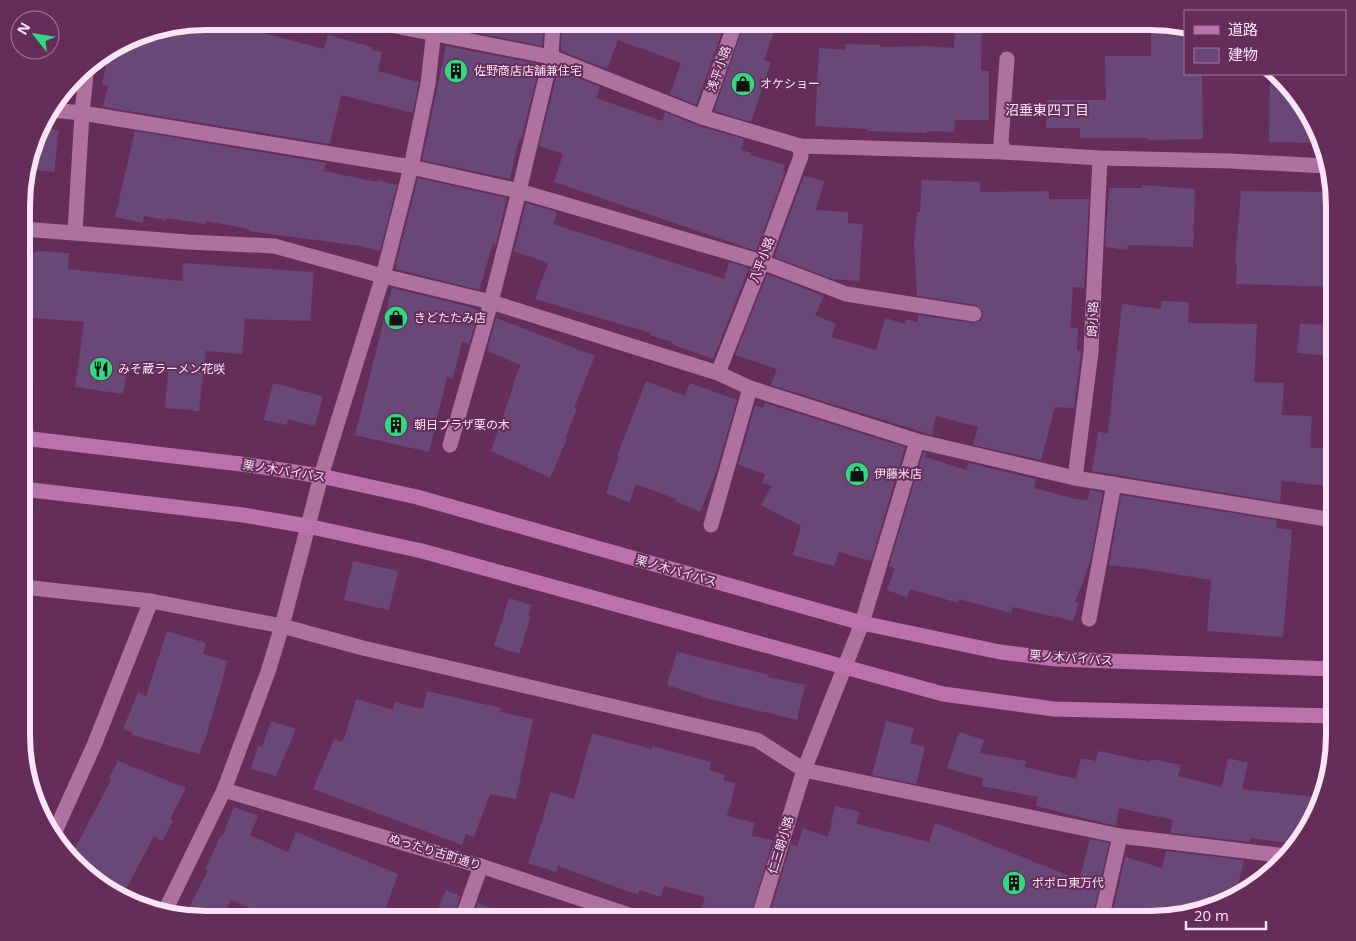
<svg xmlns="http://www.w3.org/2000/svg" width="1356" height="941" viewBox="0 0 1356 941" font-family="'Open Sans','Noto Sans JP',sans-serif">
<style>
.building{fill:#694877}
.lines{fill:none;stroke-linecap:round;stroke-linejoin:round}
.minor{stroke:#ae71a0;stroke-width:15}
.tertiary{stroke:#ae71a0;stroke-width:15}
.secondary{stroke:#bb72ab;stroke-width:15}
.labels{text-anchor:middle;stroke-width:4;stroke-linejoin:round;paint-order:stroke}
.street-label{font-size:12px;fill:#fee2f6;stroke:#652e5a}
.poi-label{font-size:12px;fill:#fee2f6;stroke:#652e5a;text-anchor:start}
.neighbourhood-label{font-size:14px;fill:#fee2f6;stroke:#652e5a}
.rim{fill:none;stroke:#fee2f6;stroke-width:6}
</style>
<rect width="100%" height="100%" fill="#652e5a"/>
<g class="building">
<path d="M 206,21 L 266,21 L 263,33 L 324,49 L 328,35 L 372,47 L 371,50 L 382,52 L 378,71 L 419,82 L 413,113 L 341,95 L 330,144 L 103,107 L 108,86 L 102,84 L 109,52 L 136,35 Z"/>
<path d="M 452,21 L 544,21 L 542,46 L 451,28 Z"/>
<path d="M 562,21 L 726,21 L 696,105 L 670,94 L 681,63 L 618,40 L 607,69 L 561,51 Z"/>
<path d="M 745,21 L 778,21 L 764,60 L 771,62 L 751,122 L 714,111 Z"/>
<path d="M 955,22 L 982,22 L 981,71 L 989,71 L 989,120 L 955,120 L 954,132 L 927,131 L 927,133 L 867,131 L 867,129 L 815,126 L 819,48 L 845,50 L 845,44 L 880,45 L 880,47 L 926,46 L 954,48 Z"/>
<path d="M 1151,22 L 1162,22 L 1185,26 L 1185,74 L 1202,74 L 1203,139 L 1148,140 L 1148,138 L 1080,138 L 1080,128 L 1046,128 L 1047,100 L 1106,100 L 1105,56 L 1151,56 Z"/>
<path d="M 446,46 L 540,64 L 521,140 L 519,139 L 510,179 L 422,160 Z"/>
<path d="M 558,70 L 600,87 L 596,98 L 662,121 L 665,112 L 699,126 L 744,139 L 741,150 L 751,153 L 750,155 L 785,165 L 783,171 L 785,172 L 756,251 L 554,182 L 563,154 L 539,146 Z"/>
<path d="M 1270,74 L 1275,74 L 1310,114 L 1319,143 L 1269,142 Z"/>
<path d="M 39,127 L 59,130 L 54,172 L 27,169 Z"/>
<path d="M 135,131 L 326,163 L 324,171 L 377,182 L 377,180 L 397,185 L 380,251 L 360,246 L 249,231 L 249,229 L 206,221 L 206,224 L 166,218 L 166,220 L 144,216 L 143,223 L 115,217 Z"/>
<path d="M 804,176 L 824,181 L 816,210 L 848,212 L 848,223 L 863,224 L 859,281 L 832,279 L 774,257 Z"/>
<path d="M 418,178 L 507,198 L 496,245 L 493,244 L 479,290 L 396,269 L 397,264 L 396,264 Z"/>
<path d="M 922,180 L 980,182 L 980,192 L 1049,191 L 1049,199 L 1089,199 L 1084,288 L 1073,287 L 1070,328 L 1078,328 L 1077,351 L 1081,351 L 1074,408 L 1055,407 L 1041,460 L 973,445 L 978,427 L 936,416 L 932,435 L 771,385 L 777,369 L 735,355 L 767,274 L 824,296 L 815,315 L 836,324 L 831,337 L 876,350 L 885,318 L 905,324 L 907,319 L 918,323 L 918,315 L 973,323 L 981,320 L 983,316 L 983,311 L 976,305 L 917,296 L 914,243 L 917,212 L 920,212 Z"/>
<path d="M 1142,185 L 1195,189 L 1193,247 L 1128,245 L 1127,250 L 1105,247 L 1109,188 L 1142,188 Z"/>
<path d="M 1241,191 L 1334,192 L 1334,287 L 1236,284 L 1237,263 L 1235,263 Z"/>
<path d="M 526,203 L 557,212 L 553,224 L 724,279 L 729,262 L 749,268 L 713,359 L 671,344 L 672,342 L 650,335 L 651,333 L 535,299 L 548,263 L 514,251 Z"/>
<path d="M 37,251 L 69,253 L 68,269 L 182,281 L 183,263 L 314,272 L 310,321 L 245,319 L 242,354 L 206,351 L 199,411 L 165,408 L 168,372 L 127,370 L 123,394 L 75,387 L 84,322 L 23,317 L 23,252 L 36,253 Z"/>
<path d="M 392,288 L 474,308 L 474,309 L 479,311 L 469,344 L 462,342 L 453,379 L 447,377 L 429,452 L 355,435 Z"/>
<path d="M 1161,301 L 1189,302 L 1188,323 L 1257,324 L 1254,382 L 1284,383 L 1282,415 L 1312,416 L 1310,447 L 1333,450 L 1329,486 L 1282,481 L 1280,502 L 1092,471 L 1098,432 L 1108,433 L 1122,304 L 1161,309 Z"/>
<path d="M 496,318 L 595,356 L 574,408 L 577,409 L 565,439 L 567,439 L 550,478 L 491,451 L 514,384 L 513,383 L 521,365 L 487,351 Z"/>
<path d="M 1300,324 L 1333,325 L 1330,356 L 1297,353 Z"/>
<path d="M 646,381 L 685,396 L 690,383 L 737,400 L 716,472 L 700,512 L 675,501 L 676,499 L 636,484 L 629,502 L 606,493 L 619,457 L 617,456 Z"/>
<path d="M 273,383 L 323,396 L 315,426 L 288,419 L 287,425 L 264,420 Z"/>
<path d="M 765,403 L 905,447 L 871,561 L 839,552 L 834,566 L 793,555 L 801,526 L 761,505 L 772,486 L 762,483 L 765,474 L 738,465 L 755,406 L 763,408 Z"/>
<path d="M 923,452 L 927,453 L 925,457 L 967,470 L 968,463 L 1036,479 L 1034,488 L 1076,499 L 1088,500 L 1090,490 L 1103,492 L 1090,563 L 1075,602 L 1079,603 L 1073,621 L 1013,607 L 1011,613 L 959,599 L 958,603 L 910,589 L 907,597 L 887,590 L 895,568 L 889,566 Z"/>
<path d="M 1121,495 L 1277,520 L 1276,528 L 1292,530 L 1283,637 L 1207,631 L 1211,580 L 1144,569 L 1109,565 Z"/>
<path d="M 353,561 L 398,571 L 389,610 L 344,600 Z"/>
<path d="M 509,598 L 532,605 L 528,616 L 531,616 L 519,654 L 494,646 Z"/>
<path d="M 167,631 L 206,643 L 203,654 L 228,661 L 206,737 L 199,754 L 132,735 L 133,733 L 123,729 L 138,692 L 146,696 Z"/>
<path d="M 677,652 L 769,675 L 768,677 L 805,685 L 797,720 L 701,697 L 702,696 L 667,685 Z"/>
<path d="M 427,691 L 501,708 L 500,712 L 533,719 L 516,799 L 490,794 L 474,837 L 466,834 L 462,845 L 313,789 L 334,739 L 342,742 L 344,739 L 356,699 L 393,710 L 395,702 L 423,709 Z"/>
<path d="M 271,721 L 296,729 L 276,776 L 251,769 L 258,746 L 262,747 Z"/>
<path d="M 886,721 L 914,728 L 910,743 L 925,747 L 916,784 L 872,775 Z"/>
<path d="M 959,732 L 984,740 L 980,753 L 1026,761 L 1025,767 L 1076,779 L 1081,758 L 1096,761 L 1098,751 L 1150,762 L 1151,759 L 1181,765 L 1178,776 L 1222,787 L 1228,758 L 1248,763 L 1242,789 L 1323,798 L 1298,844 L 1250,838 L 1249,842 L 1170,833 L 1173,820 L 1119,808 L 1116,826 L 1036,806 L 1038,797 L 982,786 L 983,779 L 947,768 Z"/>
<path d="M 592,733 L 652,749 L 652,746 L 711,762 L 709,770 L 725,775 L 723,780 L 736,783 L 727,816 L 755,823 L 752,836 L 773,840 L 749,920 L 726,920 L 700,912 L 705,897 L 664,886 L 661,897 L 640,890 L 638,895 L 558,866 L 556,872 L 528,863 L 551,792 L 574,799 Z"/>
<path d="M 118,761 L 186,788 L 170,819 L 173,821 L 162,841 L 154,836 L 122,897 L 94,882 L 71,856 L 111,780 L 109,778 Z"/>
<path d="M 835,806 L 860,812 L 857,824 L 929,842 L 935,823 L 955,830 L 1079,880 L 1090,839 L 1109,843 L 1092,920 L 1034,920 L 1011,910 L 1009,920 L 768,920 L 791,844 L 797,846 L 803,828 L 828,837 Z"/>
<path d="M 234,807 L 258,816 L 250,835 L 288,852 L 296,832 L 398,874 L 382,919 L 274,919 L 231,900 L 221,919 L 194,919 L 184,917 L 208,871 L 205,870 L 221,835 L 223,835 Z"/>
<path d="M 1166,851 L 1244,860 L 1235,898 L 1232,901 L 1150,920 L 1111,920 L 1125,857 L 1162,868 Z"/>
<path d="M 446,890 L 460,896 L 453,919 L 434,919 Z"/>
<path d="M 478,903 L 516,919 L 516,920 L 472,919 Z"/>
</g>
<g class="lines">
<g class="minor">
<path d="M 51,110 L 82,113 L 411,167 L 519,191 L 762,262 L 846,294 L 974,314"/>
<path d="M 702,117 L 736,21"/>
<path d="M 1004,152 L 1001,142 L 1007,59"/>
<path d="M 23,229 L 188,242 L 274,246 L 383,276 L 491,302 L 718,373 L 750,388 L 917,441 L 1075,478 L 1333,520"/>
<path d="M 75,232 L 82,113 L 87,65"/>
<path d="M 718,373 L 762,262 L 801,156 L 800,146"/>
<path d="M 450,445 L 491,302 L 519,191 L 551,57 L 553,21"/>
<path d="M 1075,478 L 1091,352 L 1100,158"/>
<path d="M 711,525 L 750,388"/>
<path d="M 23,587 L 151,601 L 282,626 L 363,648 L 757,740 L 804,770 L 1120,836 L 1286,856"/>
<path d="M 1089,619 L 1114,484"/>
<path d="M 224,790 L 481,866 L 645,920"/>
<path d="M 53,836 L 95,743 L 151,601"/>
<path d="M 164,913 L 224,790 L 268,672 L 282,626 L 321,476 L 383,276 L 411,167 L 428,84 L 435,21"/>
<path d="M 462,919 L 481,866"/>
<path d="M 758,920 L 804,770 L 862,623 L 917,441"/>
<path d="M 1101,920 L 1120,836"/>
</g>
<path class="tertiary" d="M 370,21 L 551,57 L 702,117 L 800,146 L 1004,152 L 1100,158 L 1230,161 L 1326,166"/>
<g class="secondary">
<path d="M 23,438 L 249,465 L 321,476 L 417,497 L 862,623 L 1000,652 L 1056,659 L 1334,669"/>
<path d="M 23,489 L 243,515 L 307,526 L 422,551 L 943,694 L 1054,709 L 1334,716"/>
</g>
</g>
<defs>
<g id="building-disc" transform="scale(1.25)"><circle r="9.5" fill="#2fd883" stroke="#652e5a"/><path d="M-4-6H4V6H1V3H-1V6H-4ZM-2.5-4.3h1.7v1.8h-1.7ZM.8-4.3h1.7v1.8H.8ZM-2.5-1h1.7V.8h-1.7ZM.8-1h1.7V.8H.8Z" fill="#111"/></g>
<g id="shop-disc" transform="scale(1.25)"><circle r="9.5" fill="#2fd883" stroke="#652e5a"/><path d="M-5-2.5h2.3a2.7 3.5 0 0 1 5.4 0H5L5.5 6h-11ZM-1.5-2.5h3a1.5 2.3 0 0 0-3 0Z" fill="#111"/></g>
<g id="restaurant-disc" transform="scale(1.25)"><circle r="9.5" fill="#2fd883" stroke="#652e5a"/><path d="M-5-6h1v4h1v-4h1v4h1v-4h1v5L-1.5 .5V6h-2V.5L-5-1ZM5-6V6H3V1.5H1.5Q1.5-4 5-6Z" fill="#111"/></g>
</defs>
<g fill-rule="evenodd">
<use href="#building-disc" x="456" y="71"/>
<use href="#shop-disc" x="743" y="84"/>
<use href="#shop-disc" x="396" y="318"/>
<use href="#restaurant-disc" x="101" y="369"/>
<use href="#building-disc" x="396" y="425"/>
<use href="#shop-disc" x="857" y="474"/>
<use href="#building-disc" x="1014" y="883"/>
</g>
<g class="labels">
<g class="street-label">
<text transform="translate(719 69) rotate(-70)" y="4">浅平小路</text>
<text transform="translate(762 260) rotate(-69)" y="4">八平小路</text>
<text transform="translate(1093 319) rotate(-88)" y="4">朗小路</text>
<text transform="translate(284 471) rotate(9)" y="4">栗ノ木バイパス</text>
<text transform="translate(676 571) rotate(16)" y="4">栗ノ木バイパス</text>
<text transform="translate(1071 658) rotate(4)" y="4">栗ノ木バイパス</text>
<text transform="translate(781 845) rotate(-73)" y="4">仁三朗小路</text>
<text transform="translate(435 852) rotate(17)" y="4">ぬったり古町通り</text>
</g>
<g class="poi-label">
<text x="474" y="75">佐野商店店舗兼住宅</text>
<text x="760" y="88">オケショー</text>
<text x="414" y="322">きどたたみ店</text>
<text x="118" y="373">みそ蔵ラーメン花咲</text>
<text x="414" y="429">朝日プラザ栗の木</text>
<text x="874" y="478">伊藤米店</text>
<text x="1032" y="887">ポポロ東万代</text>
</g>
<g class="neighbourhood-label">
<text x="1047" y="115">沼垂東四丁目</text>
</g>
</g>
<path d="M0 0H1356V941H0ZM206 30H1150A176 176 0 0 1 1326 206V735A176 176 0 0 1 1150 911H206A176 176 0 0 1 30 735V206A176 176 0 0 1 206 30Z" fill="#652e5a" fill-rule="evenodd"/>
<path class="rim" d="M206 30H1150A176 176 0 0 1 1326 206V735A176 176 0 0 1 1150 911H206A176 176 0 0 1 30 735V206A176 176 0 0 1 206 30Z"/>
<rect x="1184" y="10" width="162" height="65" fill="#652e5a" stroke="#a27698"/>
<rect x="1194" y="26" width="25" height="8" fill="#bb72ab" stroke="#a27698"/>
<text x="1228" y="35" font-size="15" fill="#fee2f6">道路</text>
<rect x="1194" y="48" width="25" height="15" fill="#694877" stroke="#a27698"/>
<text x="1228" y="60" font-size="15" fill="#fee2f6">建物</text>
<g transform="translate(35 35) rotate(300)"><circle r="24" fill="#652e5a" stroke="#a27698"/>
<path d="M0-4L9 19L0 12L-9 19Z" fill="#2fd883"/>
<text y="-8" font-size="14" font-weight="bold" text-anchor="middle" fill="#fee2f6">N</text>
</g>
<path d="M1186 921v8h80v-8" fill="none" stroke="#fee2f6" stroke-width="2.5"/>
<text x="1194" y="921" font-size="15" fill="#fee2f6" stroke="#652e5a" stroke-width="4" paint-order="stroke">20 m</text>
</svg>
